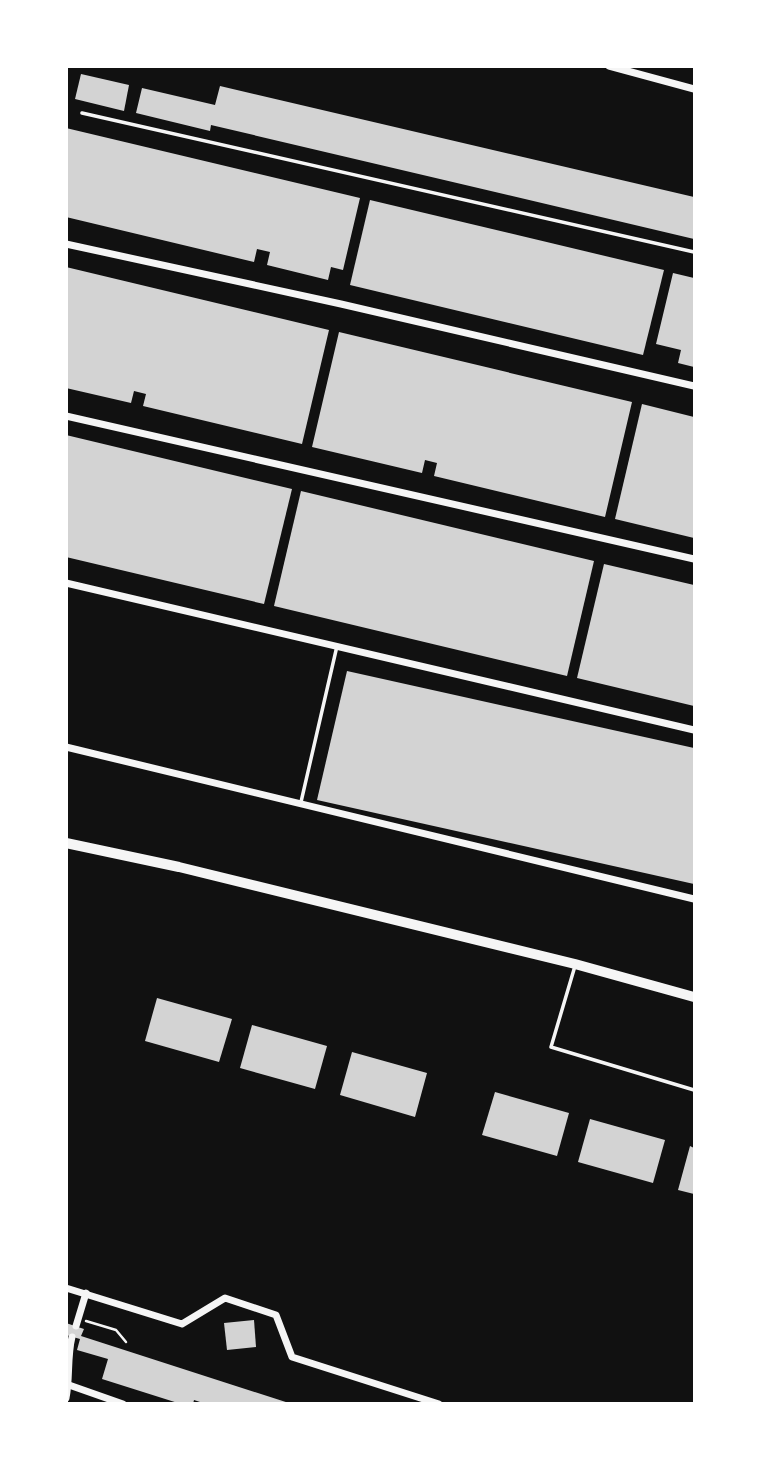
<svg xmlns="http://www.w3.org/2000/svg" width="761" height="1470" viewBox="0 0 761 1470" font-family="Signika,sans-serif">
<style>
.building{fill:#d3d3d3}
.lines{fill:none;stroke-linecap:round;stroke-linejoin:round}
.path{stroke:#f5f5f5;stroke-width:2.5}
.service{stroke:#f5f5f5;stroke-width:3.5}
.minor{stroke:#f5f5f5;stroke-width:7}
.secondary{stroke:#f5f5f5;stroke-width:10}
</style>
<rect width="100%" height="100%" fill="#111"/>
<g class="building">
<path d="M 81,74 L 129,85 L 124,111 L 75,99 Z"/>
<path d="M 220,86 L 694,197 L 694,239 L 211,125 L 210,131 L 136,113 L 142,88 L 215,105 Z"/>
<path d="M 66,128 L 360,198 L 343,270 L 331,267 L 328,280 L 267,265 L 270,252 L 257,249 L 254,262 L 66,217 Z"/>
<path d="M 370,200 L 664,270 L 643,355 L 350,285 Z"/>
<path d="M 66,267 L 329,330 L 302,444 L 143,406 L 146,394 L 134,391 L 131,403 L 66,388 Z"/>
<path d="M 673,273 L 694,278 L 694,367 L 678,363 L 681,350 L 656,344 Z"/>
<path d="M 339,332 L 632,402 L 605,517 L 434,476 L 437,463 L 425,460 L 422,473 L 312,447 Z"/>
<path d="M 642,404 L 694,417 L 694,538 L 615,519 Z"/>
<path d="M 66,435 L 292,489 L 264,604 L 66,557 Z"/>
<path d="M 301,491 L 594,561 L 567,676 L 274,606 Z"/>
<path d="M 604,564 L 694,585 L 694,706 L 577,678 Z"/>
<path d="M 347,671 L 694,748 L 694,884 L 317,800 Z"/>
<path d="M 157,998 L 232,1019 L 219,1062 L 145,1041 Z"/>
<path d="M 252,1025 L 327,1046 L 315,1089 L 240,1068 Z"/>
<path d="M 352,1052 L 427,1073 L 415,1117 L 340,1095 Z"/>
<path d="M 495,1092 L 569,1113 L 557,1156 L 482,1135 Z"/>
<path d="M 590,1119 L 665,1140 L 653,1183 L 578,1162 Z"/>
<path d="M 690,1146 L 694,1148 L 694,1194 L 678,1190 Z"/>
<path d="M 254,1320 L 256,1347 L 227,1350 L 224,1323 Z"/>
<path d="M 66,1323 L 84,1329 L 81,1336 L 292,1404 L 206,1404 L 194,1400 L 193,1404 L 181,1404 L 102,1379 L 108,1359 L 77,1350 L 80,1339 L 66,1335 Z"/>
</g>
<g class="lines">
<path class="path" d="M 86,1321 L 116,1330 L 126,1342"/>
<g class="service">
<path d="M 82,113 L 694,252"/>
<path d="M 301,802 L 337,646"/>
<path d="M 575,966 L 551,1047 L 694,1090"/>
</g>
<g class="minor">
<path d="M 609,66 L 694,89"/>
<path d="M 66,244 L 341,304 L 694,386"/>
<path d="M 66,416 L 694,559"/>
<path d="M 66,583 L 694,730"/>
<path d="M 66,747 L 694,899"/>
<path d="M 66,1288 L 182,1324 L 225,1298 L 276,1315 L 292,1357 L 439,1404"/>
<path d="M 76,1326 L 86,1293"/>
<path d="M 69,1385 L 123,1404"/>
<path d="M 66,1398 C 70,1378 67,1357 72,1337"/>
</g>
<path class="secondary" d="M 66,843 L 179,867 L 575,964 L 694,997"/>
</g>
<rect width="761" height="1470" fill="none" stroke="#ffffff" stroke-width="136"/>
</svg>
